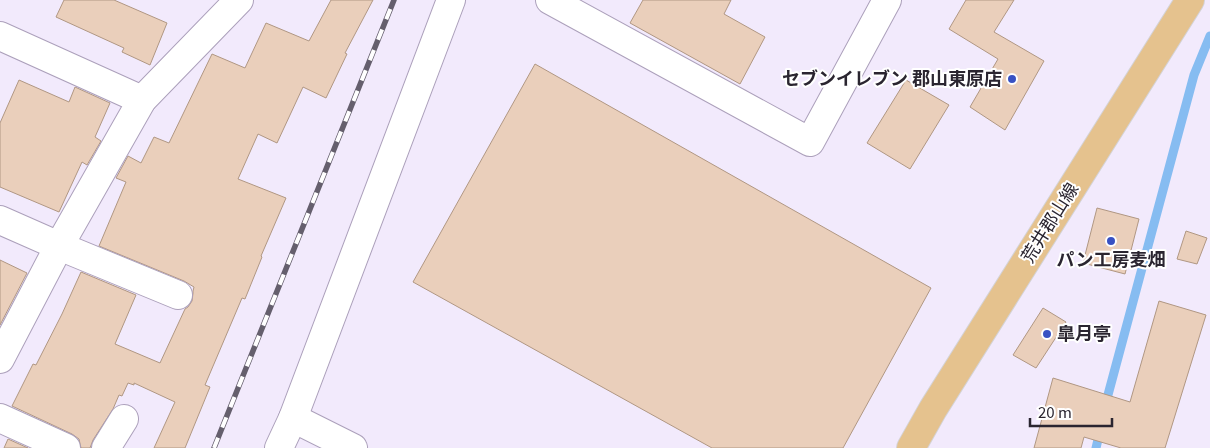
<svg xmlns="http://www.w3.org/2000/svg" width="1210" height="448" viewBox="0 0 1210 448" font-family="Georgia,'Noto Sans JP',serif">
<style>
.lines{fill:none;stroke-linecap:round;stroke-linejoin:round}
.stream{stroke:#86bcf1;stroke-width:9}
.building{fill:#eacfbb;stroke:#b09783}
.minor-casing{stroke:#aca0bb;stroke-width:30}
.major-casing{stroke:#d4d3d6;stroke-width:30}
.minor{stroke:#fff;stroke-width:28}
.major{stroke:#e5c28e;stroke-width:28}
.rail-casing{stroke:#655f6d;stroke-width:5.5}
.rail{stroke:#fff;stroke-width:4;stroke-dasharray:11;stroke-linecap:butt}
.poi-dot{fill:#3851c3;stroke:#fff;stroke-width:2}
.labels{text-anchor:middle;stroke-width:4;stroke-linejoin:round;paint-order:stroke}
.poi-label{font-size:18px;font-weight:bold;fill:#2a2530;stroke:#fff;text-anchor:end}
.street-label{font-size:18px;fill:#2a2530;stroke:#fff}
</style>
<rect width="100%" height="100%" fill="#f2eafc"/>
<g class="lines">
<g class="stream">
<path d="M 1105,406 L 1194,75 L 1210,36"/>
<path d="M 1096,448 L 1100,431"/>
</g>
</g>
<g class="building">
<path d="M 64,0 L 114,0 L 167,23 L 150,65 L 122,52 L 124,48 L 56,17 Z"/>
<path d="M 331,0 L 373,0 L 345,53 L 347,54 L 326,98 L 303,87 L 277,143 L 258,134 L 238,179 L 286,198 L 261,256 L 262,257 L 245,299 L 242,298 L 205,385 L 210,387 L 185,448 L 154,448 L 175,402 L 134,383 L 134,385 L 128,383 L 122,396 L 119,395 L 113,409 L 93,440 L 90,448 L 81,448 L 79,439 L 72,434 L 12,406 L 33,364 L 36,365 L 62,314 L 81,272 L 136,295 L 115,344 L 160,363 L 185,309 L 188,307 L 192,301 L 193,293 L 193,291 L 194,287 L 184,281 L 99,246 L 126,182 L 116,178 L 128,156 L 141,163 L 154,137 L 169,143 L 212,54 L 245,68 L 266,23 L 309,41 Z"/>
<path d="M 643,0 L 731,0 L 724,14 L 765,37 L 740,84 L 630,23 Z"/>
<path d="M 966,0 L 1014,0 L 994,32 L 1044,61 L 1005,130 L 970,107 L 998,59 L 949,29 Z"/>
<path d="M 535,64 L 931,288 L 843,448 L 712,448 L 413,282 Z"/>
<path d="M 19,80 L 69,102 L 75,87 L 110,103 L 95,137 L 101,141 L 87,165 L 82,162 L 59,212 L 0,187 L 0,123 Z"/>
<path d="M 906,80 L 949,105 L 910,169 L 867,143 Z"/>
<path d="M 1097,208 L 1139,219 L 1125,274 L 1083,263 Z"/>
<path d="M 1186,231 L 1207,238 L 1197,264 L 1177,259 Z"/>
<path d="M 0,260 L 27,273 L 0,325 Z"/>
<path d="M 1159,301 L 1206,315 L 1165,448 L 1121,448 L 1084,437 L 1081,448 L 1034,448 L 1053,378 L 1130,402 Z"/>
<path d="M 1043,308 L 1066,322 L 1036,368 L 1013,355 Z"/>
<path d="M 8,439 L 28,448 L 4,448 Z"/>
</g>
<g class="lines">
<g class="minor-casing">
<g id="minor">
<path d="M 550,0 L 810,142 L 887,0"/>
<path d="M 0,36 L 142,100"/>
<path d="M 0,220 L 59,246 L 178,295"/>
<path d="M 0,359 L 59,246 L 142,100 L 239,0"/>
<path d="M 0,418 L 66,448"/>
<path d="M 293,418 L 353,448"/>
<path d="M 106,448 L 124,419"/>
<path d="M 279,448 L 293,418 L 451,0"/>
</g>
</g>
<g class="major-casing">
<path id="major" d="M 911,448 L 933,409 L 1190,0"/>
</g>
<use href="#minor" class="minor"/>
<use href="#major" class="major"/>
<g class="rail-casing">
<path id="rail" d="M 214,448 L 394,0"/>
</g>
<use href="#rail" class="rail"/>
</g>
<g class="poi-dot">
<circle cx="1012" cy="79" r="5"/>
<circle cx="1111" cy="241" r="5"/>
<circle cx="1047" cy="334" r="5"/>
</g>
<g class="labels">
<g class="poi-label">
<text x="1002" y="85">セブンイレブン 郡山東原店</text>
<text x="1111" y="266" text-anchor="middle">パン工房麦畑</text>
<text x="1057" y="340" text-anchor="start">皐月亭</text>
</g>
<g class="street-label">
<text transform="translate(1050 223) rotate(-58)" y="6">荒井郡山線</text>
</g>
</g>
<path d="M1030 418v8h82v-8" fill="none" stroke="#2a2530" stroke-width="2.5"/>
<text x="1038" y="418" font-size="15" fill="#2a2530" stroke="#ffffff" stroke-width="4" paint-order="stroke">20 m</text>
</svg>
